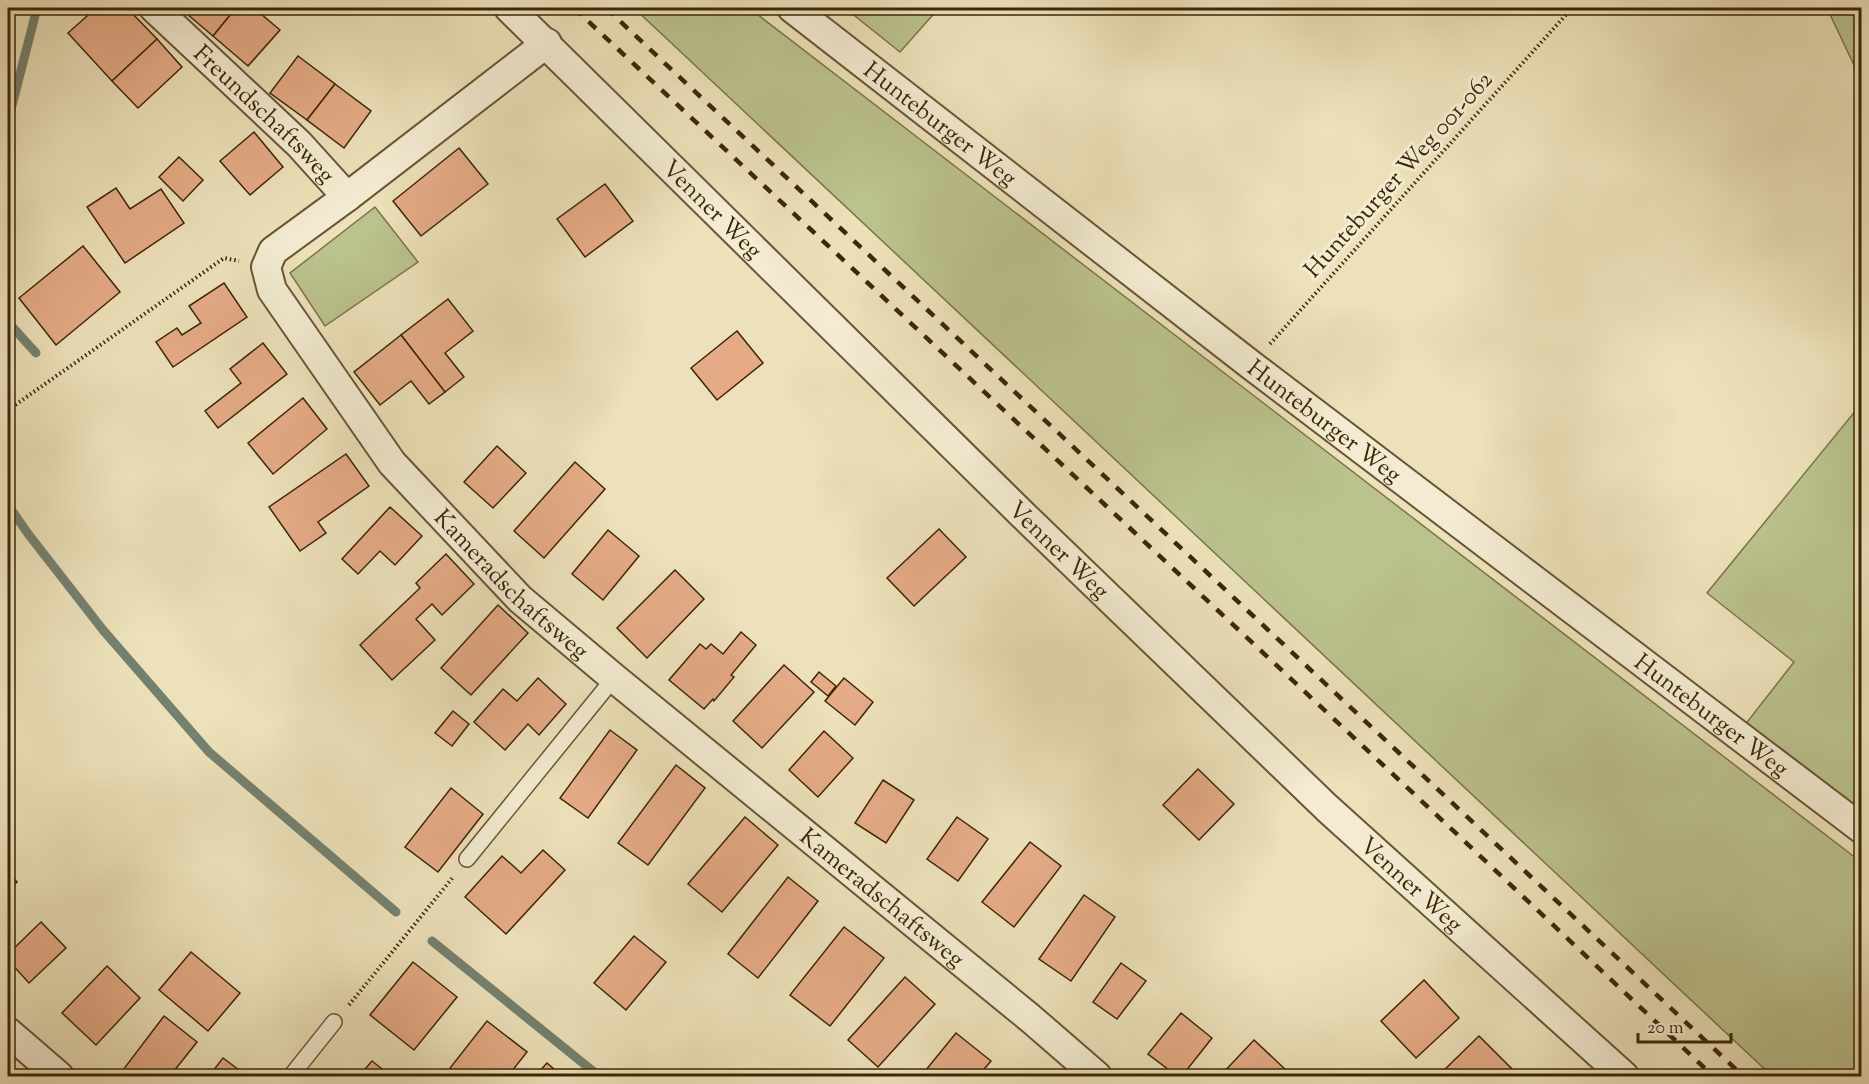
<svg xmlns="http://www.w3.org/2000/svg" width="1869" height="1084" viewBox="0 0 1869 1084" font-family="'Sorts Mill Goudy',serif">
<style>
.green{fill:#bbc28d;stroke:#7c744a;stroke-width:1.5}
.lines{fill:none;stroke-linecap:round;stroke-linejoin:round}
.stream{stroke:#74816f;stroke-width:9}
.building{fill:#e4ab86;stroke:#3d2608;stroke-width:1.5}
.service-casing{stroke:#695534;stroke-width:18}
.minor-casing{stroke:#695534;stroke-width:32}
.path{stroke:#3d2608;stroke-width:4;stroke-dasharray:1.5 3;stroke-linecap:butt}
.service{stroke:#f3ecd2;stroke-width:15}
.minor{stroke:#f3ecd2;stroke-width:28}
.rail{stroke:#3d2608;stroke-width:4.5;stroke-dasharray:10 10;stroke-linecap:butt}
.labels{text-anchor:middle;stroke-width:6;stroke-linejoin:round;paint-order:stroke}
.street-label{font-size:24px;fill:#3d2608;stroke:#f3ecd2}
</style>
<rect width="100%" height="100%" fill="#ece1ba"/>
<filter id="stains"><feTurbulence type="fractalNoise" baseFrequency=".00333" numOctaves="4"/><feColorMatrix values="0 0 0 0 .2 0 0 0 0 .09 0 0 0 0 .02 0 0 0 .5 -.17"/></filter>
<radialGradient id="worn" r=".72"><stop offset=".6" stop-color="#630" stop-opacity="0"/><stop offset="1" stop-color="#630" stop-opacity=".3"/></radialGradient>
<g class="green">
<path d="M 634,8 L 749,8 L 1861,862 L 1861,1076 L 1772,1076 Z"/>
<path d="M 845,8 L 939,8 L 900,52 Z"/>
<path d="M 1827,8 L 1861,8 L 1861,80 Z"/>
<path d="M 375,207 L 418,262 L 325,326 L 290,273 Z"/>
<path d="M 1861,404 L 1861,812 L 1744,726 L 1794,662 L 1707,593 Z"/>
</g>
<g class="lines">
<g class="stream">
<path d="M 8,121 L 37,8"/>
<path d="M 8,322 L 36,353"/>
<path d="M 8,505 L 29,535 L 103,630 L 209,752 L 396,912"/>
<path d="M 432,941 L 599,1076"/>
</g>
</g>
<g class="building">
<path d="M 96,8 L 127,8 L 157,39 L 112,81 L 68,33 Z"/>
<path d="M 180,8 L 236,8 L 213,36 Z"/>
<path d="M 236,8 L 254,8 L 280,30 L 248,66 L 213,36 Z"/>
<path d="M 157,39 L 182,67 L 138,108 L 112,81 Z"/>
<path d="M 298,56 L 335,84 L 307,120 L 270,93 Z"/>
<path d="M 335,84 L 371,111 L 344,148 L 307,120 Z"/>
<path d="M 254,132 L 283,167 L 250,195 L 220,161 Z"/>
<path d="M 459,148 L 488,184 L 421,236 L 393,201 Z"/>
<path d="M 179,157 L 203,180 L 183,201 L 159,177 Z"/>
<path d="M 605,184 L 633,221 L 585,257 L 557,219 Z"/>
<path d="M 116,188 L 130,209 L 161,189 L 184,223 L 125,263 L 87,207 Z"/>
<path d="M 83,246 L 120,292 L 56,345 L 19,298 Z"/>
<path d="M 224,283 L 247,317 L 173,367 L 156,342 L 177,328 L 182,335 L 201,323 L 189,306 Z"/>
<path d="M 448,299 L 473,331 L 445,353 L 464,377 L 445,392 L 401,335 Z"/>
<path d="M 737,331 L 763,363 L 717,400 L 691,368 Z"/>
<path d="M 401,335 L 445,392 L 429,404 L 411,381 L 380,405 L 354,372 Z"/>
<path d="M 263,343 L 287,374 L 218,428 L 205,411 L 241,383 L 230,369 Z"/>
<path d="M 303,398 L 327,429 L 273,474 L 248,443 Z"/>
<path d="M 497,446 L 526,473 L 493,508 L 464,482 Z"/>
<path d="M 346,454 L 369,486 L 318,522 L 326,533 L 300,551 L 269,507 Z"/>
<path d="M 575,462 L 605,489 L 544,558 L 514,531 Z"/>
<path d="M 390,507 L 422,536 L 395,565 L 380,551 L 358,574 L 342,559 Z"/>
<path d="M 939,529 L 966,557 L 914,606 L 887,578 Z"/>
<path d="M 608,530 L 639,556 L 603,600 L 572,574 Z"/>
<path d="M 446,554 L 474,584 L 442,615 L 432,604 L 416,619 L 435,640 L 392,680 L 360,645 L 420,588 L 416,583 Z"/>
<path d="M 675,570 L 704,599 L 647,658 L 617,628 Z"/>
<path d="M 498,605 L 528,633 L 471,695 L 441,668 Z"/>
<path d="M 741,632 L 756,645 L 731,675 L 734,677 L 714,701 L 713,699 L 704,709 L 669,680 L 700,644 L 706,649 L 711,644 L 723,654 Z"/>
<path d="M 784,665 L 814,692 L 762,748 L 733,721 Z"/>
<path d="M 819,672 L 836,686 L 828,696 L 811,682 Z"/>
<path d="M 538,678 L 566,704 L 539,735 L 528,724 L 505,750 L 474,722 L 503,689 L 517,701 Z"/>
<path d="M 844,678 L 873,702 L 855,725 L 825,701 Z"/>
<path d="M 453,711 L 469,724 L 452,746 L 435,733 Z"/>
<path d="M 610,730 L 637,750 L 588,818 L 560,798 Z"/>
<path d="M 824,731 L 853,758 L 818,797 L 789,770 Z"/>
<path d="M 676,765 L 705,788 L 648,865 L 618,843 Z"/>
<path d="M 1198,769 L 1234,804 L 1199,840 L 1163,805 Z"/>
<path d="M 883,780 L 914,800 L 886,843 L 855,823 Z"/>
<path d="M 451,788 L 483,814 L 438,872 L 405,847 Z"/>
<path d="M 745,817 L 778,845 L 722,912 L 688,884 Z"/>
<path d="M 957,817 L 988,839 L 958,881 L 927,859 Z"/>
<path d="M 1030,842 L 1061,866 L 1014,927 L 982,902 Z"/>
<path d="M 543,850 L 565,870 L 506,934 L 465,897 L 502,856 L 521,873 Z"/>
<path d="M 8,871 L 17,882 L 8,891 Z"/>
<path d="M 788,877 L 818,901 L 758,978 L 728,954 Z"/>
<path d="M 1084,895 L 1115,917 L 1071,981 L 1039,959 Z"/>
<path d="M 41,922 L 66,948 L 29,983 L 8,960 L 8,954 Z"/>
<path d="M 844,927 L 884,958 L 830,1026 L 790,995 Z"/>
<path d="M 634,936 L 666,962 L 626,1010 L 594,983 Z"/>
<path d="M 191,952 L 240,993 L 208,1031 L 159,990 Z"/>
<path d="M 413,962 L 457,997 L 414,1050 L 370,1015 Z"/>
<path d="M 1121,963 L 1146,981 L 1117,1019 L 1093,1002 Z"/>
<path d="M 107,966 L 140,998 L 96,1045 L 62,1013 Z"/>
<path d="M 905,977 L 935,1004 L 878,1067 L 848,1040 Z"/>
<path d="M 1424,980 L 1459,1018 L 1416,1058 L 1381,1021 Z"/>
<path d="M 1181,1013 L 1212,1038 L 1182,1076 L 1177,1076 L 1148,1054 Z"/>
<path d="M 164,1016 L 197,1042 L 170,1076 L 132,1076 L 123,1070 Z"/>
<path d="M 487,1021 L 527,1052 L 508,1076 L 461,1076 L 450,1068 Z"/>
<path d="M 956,1033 L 991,1061 L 978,1076 L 921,1076 Z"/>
<path d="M 1479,1036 L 1515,1072 L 1510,1076 L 1438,1076 Z"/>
<path d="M 1254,1040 L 1286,1070 L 1281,1076 L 1220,1076 Z"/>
<path d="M 223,1058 L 247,1076 L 209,1076 Z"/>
<path d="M 372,1061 L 391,1076 L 359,1076 Z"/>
<path d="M 547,1063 L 562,1076 L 535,1076 Z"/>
</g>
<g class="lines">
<g class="service-casing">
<g id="service">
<path d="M 467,859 L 614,678"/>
<path d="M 291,1076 L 334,1022"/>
</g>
</g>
<g class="minor-casing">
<g id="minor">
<path id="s1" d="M 154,8 L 299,144 L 347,197"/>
<path id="s2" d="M 509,8 L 1022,514 L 1327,808 L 1624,1076"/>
<path id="s3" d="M 792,8 L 1251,365 L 1862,829"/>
<path id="s4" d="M 547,43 L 347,197 L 273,251 L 266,267 L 272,290 L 392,463 L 520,599 L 614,678 L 1030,1018 L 1097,1076"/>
<path d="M 8,1032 L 59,1076"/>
</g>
</g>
<g class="path">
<path d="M 1270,344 L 1572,8"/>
<path d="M 8,410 L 224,258 L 239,261"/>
<path d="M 349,1005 L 454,876"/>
</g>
<use href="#service" class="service"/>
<use href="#minor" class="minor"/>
<g class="rail">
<path d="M 574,8 L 1460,837 L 1713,1076"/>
<path d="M 606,8 L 1743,1076"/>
</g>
</g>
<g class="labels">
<g class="street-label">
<text dy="8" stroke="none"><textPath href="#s1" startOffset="153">Freundschaftsweg</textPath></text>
<text dy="8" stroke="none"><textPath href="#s3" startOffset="188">Hunteburger Weg</textPath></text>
<text transform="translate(1398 174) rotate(-48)" y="8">Hunteburger Weg 001-062</text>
<text dy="8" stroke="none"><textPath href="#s2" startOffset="286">Venner Weg</textPath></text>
<text dy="8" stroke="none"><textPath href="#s3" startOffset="674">Hunteburger Weg</textPath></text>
<text dy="8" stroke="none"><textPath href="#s2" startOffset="772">Venner Weg</textPath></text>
<text dy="8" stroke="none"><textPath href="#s4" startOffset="766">Kameradschaftsweg</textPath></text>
<text dy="8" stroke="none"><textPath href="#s3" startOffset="1160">Hunteburger Weg</textPath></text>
<text dy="8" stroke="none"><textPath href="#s2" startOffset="1258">Venner Weg</textPath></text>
<text dy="8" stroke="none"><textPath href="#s4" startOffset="1252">Kameradschaftsweg</textPath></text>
</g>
</g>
<rect width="1869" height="1084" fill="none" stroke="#ece1ba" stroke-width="30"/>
<rect x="9" y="9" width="1851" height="1066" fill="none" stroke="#3d2608" stroke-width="3"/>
<rect x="15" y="15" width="1839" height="1054" fill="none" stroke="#3d2608" stroke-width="1.5"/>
<path d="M1638 1033v9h93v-9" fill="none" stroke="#3d2608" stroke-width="3"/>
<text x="1647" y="1033" font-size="18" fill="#3d2608" stroke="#f3ecd2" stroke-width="4.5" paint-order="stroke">20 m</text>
<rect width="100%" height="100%" filter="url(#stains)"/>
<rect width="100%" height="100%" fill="url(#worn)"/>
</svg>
